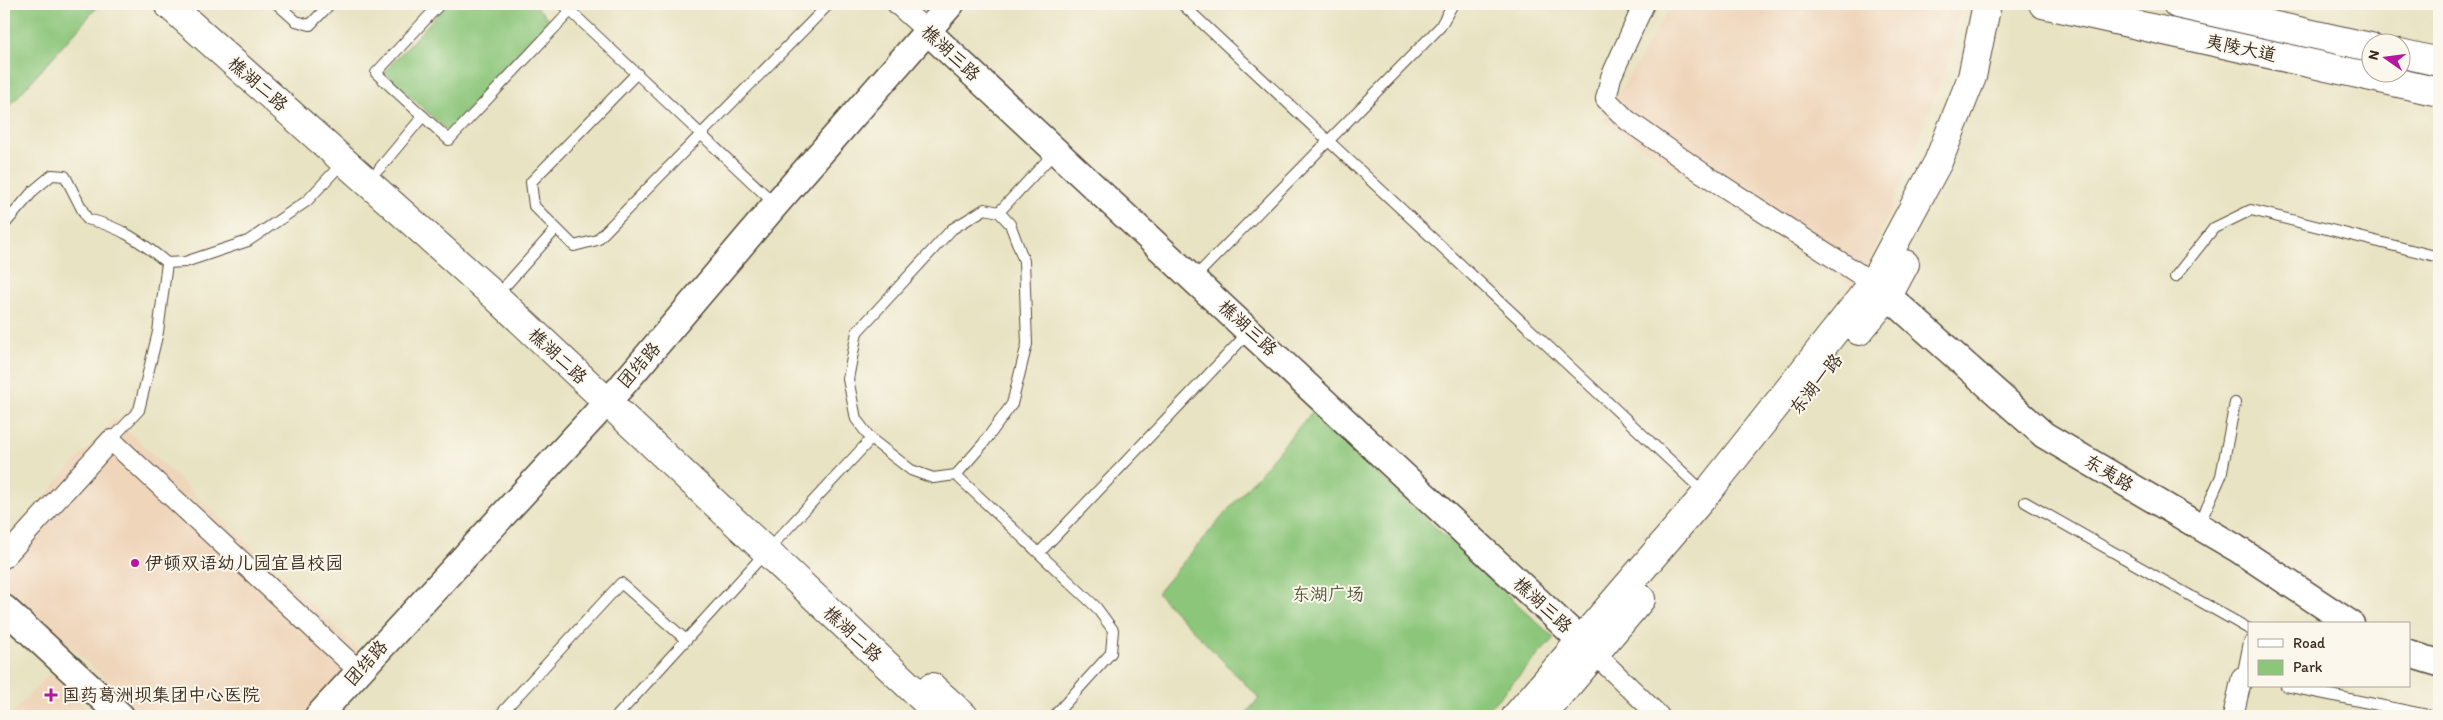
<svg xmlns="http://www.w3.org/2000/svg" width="2443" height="720" viewBox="0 0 2443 720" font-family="Itim,'LXGW WenKai TC',sans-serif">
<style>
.built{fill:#efd6bb}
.green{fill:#8cc67a;stroke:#64784c}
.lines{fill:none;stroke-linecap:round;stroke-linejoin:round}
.service-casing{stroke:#554637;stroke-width:12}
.minor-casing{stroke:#554637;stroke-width:22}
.tertiary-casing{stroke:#554637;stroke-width:29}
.secondary-casing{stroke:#554637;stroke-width:30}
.service{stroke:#fff;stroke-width:10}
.minor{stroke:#fff;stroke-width:20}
.tertiary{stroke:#fff;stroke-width:26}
.secondary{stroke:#fff;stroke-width:28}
.poi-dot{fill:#b5179e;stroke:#fbf7ec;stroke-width:2}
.labels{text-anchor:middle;stroke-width:4;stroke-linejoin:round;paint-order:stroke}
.street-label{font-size:18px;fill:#3b2a1e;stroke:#fbf7ec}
.poi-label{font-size:18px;fill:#3b2a1e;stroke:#fbf7ec;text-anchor:start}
.park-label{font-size:18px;fill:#53593a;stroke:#fbf7ec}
</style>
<rect width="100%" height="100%" fill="#fbf7ec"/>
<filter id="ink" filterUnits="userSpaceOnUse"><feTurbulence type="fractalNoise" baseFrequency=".02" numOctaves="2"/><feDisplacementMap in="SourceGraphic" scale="10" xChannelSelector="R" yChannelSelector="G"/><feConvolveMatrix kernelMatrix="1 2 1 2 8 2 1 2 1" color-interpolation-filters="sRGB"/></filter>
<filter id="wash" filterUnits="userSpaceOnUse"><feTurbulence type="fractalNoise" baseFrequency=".0096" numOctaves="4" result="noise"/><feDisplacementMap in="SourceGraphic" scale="20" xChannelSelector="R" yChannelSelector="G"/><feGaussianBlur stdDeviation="1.12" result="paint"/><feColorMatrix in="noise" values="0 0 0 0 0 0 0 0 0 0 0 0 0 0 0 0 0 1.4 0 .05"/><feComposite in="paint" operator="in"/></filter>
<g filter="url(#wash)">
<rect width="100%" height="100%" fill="#e8e3c2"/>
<g class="built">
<path d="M 1672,4 L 1955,4 L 1961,6 L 1948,63 L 1858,291 L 1603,120 Z"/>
<path d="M 115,419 L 363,653 L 306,716 L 145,716 L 4,585 L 4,540 Z"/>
<path d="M 50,673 L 94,716 L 10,716 Z"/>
</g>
<g class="green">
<path d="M 4,4 L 100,4 L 4,112 Z"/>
<path d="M 447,4 L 533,4 L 549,19 L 448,131 L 384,72 Z"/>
<path d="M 1312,412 L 1554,638 L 1482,716 L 1244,716 L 1259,698 L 1157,593 Z"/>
</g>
</g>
<g filter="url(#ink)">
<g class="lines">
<g class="service-casing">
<g id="service">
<path d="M 277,4 L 296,21 L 310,25 L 330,4"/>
<path d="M 440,4 L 376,73 L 449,140 L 577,4"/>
<path d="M 563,4 L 775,204"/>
<path d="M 1182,4 L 1705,493"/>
<path d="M 637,73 L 531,182 L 534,206 L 574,246 L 597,240 L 829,4"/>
<path d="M 379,169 L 423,116"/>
<path d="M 985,209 L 999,212 L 1010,224 L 1024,261 L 1027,344 L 1012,404 L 983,444 L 956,475 L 933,478 L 911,470 L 871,439 L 856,419 L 848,379 L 857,332 L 952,229 Z"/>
<path d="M 999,212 L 1056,151"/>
<path d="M 4,225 L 34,190 L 52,175 L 65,176 L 87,219 C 119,226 142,242 167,263 L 185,262 L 248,241 L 307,201 L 344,161"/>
<path d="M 2175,277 L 2214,228 L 2251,210 L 2439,257"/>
<path d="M 1194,278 L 1440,27 L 1453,4"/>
<path d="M 507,284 L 556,229"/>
<path d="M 111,440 L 139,410 L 158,332 L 167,263"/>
<path d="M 956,475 L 1096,607 L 1113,630 L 1111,653 L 1054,716"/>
<path d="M 2025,502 L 2249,629"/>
<path d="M 2199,525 L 2221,476 L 2235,403"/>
<path d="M 776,541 L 871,439"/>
<path d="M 1039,553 L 1248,333"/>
<path d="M 2243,677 L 2242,677 L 2249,642"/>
<path d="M 2286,686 L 2432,716"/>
<path d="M 499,716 L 621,583 L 686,640"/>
<path d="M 617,716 L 765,553"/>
</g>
</g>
<g class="minor-casing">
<g id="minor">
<path d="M 897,4 L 926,30"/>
<path d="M 1644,4 L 1611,77 L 1606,99 L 1627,120 L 1701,172 L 1873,283"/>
<path d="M 4,558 L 111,440 L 359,671"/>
<path d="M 1596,655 L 1659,716"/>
<path d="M 2233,716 L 2242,677"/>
</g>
</g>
<g class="tertiary-casing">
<g id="tertiary">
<path d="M 926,30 L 1596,655"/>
<path d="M 1888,296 L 2044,435 L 2236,548 L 2351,624"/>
<path d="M 4,608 L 121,716"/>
<path d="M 2409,654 L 2439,663"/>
<path d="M 318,716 L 620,388 L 776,204 L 951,4"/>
</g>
</g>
<g class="secondary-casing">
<g id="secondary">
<path d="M 168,4 L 496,297 L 941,716"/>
<path d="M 2043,4 L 2439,92"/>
<path d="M 2177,4 L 2370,47"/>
<path d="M 2400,53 L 2439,62"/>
<path d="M 1859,331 L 1888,296 L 1905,264"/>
<path d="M 932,687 L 964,716"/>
<path d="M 1516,716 L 1706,494 L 1873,283 L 1938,162 L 1972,77 L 1987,4"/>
<path d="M 1542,716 L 1641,599"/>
</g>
</g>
<use href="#service" class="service"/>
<use href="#minor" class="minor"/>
<use href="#tertiary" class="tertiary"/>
<use href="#secondary" class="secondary"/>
</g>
</g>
<g class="poi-dot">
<circle cx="135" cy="563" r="5"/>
<path d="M48.5 687.5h5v5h5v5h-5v5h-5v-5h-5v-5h5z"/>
</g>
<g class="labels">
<g class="street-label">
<text transform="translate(2241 48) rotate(12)" y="6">夷陵大道</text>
<text transform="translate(951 53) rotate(43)" y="6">樵湖三路</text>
<text transform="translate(258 84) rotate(41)" y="6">樵湖二路</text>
<text transform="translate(1248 328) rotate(43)" y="6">樵湖三路</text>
<text transform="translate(558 356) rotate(43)" y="6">樵湖二路</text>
<text transform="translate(639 365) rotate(-49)" y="6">团结路</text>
<text transform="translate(1816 384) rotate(-51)" y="6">东湖一路</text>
<text transform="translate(2109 473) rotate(31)" y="6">东夷路</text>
<text transform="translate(1543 605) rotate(43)" y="6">樵湖三路</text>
<text transform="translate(853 634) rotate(43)" y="6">樵湖二路</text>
<text transform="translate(366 663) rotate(-48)" y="6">团结路</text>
</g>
<g class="poi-label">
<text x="145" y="569">伊顿双语幼儿园宜昌校园</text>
<text x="62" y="701">国药葛洲坝集团中心医院</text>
</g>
<g class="park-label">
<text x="1328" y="600">东湖广场</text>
</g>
</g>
<rect width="2443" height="720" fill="none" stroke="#fbf7ec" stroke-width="20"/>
<rect x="2248" y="622" width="162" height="65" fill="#fbf7ec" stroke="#aea59a"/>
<rect x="2258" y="639" width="25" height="8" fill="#ffffff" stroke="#aea59a"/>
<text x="2293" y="648" font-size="15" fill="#3b2a1e">Road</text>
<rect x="2258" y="660" width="25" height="15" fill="#8cc67a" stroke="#aea59a"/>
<text x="2293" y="672" font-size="15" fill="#3b2a1e">Park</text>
<g transform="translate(2386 58) rotate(284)"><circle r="24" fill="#fbf7ec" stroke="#aea59a"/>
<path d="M0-4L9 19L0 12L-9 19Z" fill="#b5179e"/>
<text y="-8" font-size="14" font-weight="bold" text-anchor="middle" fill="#3b2a1e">N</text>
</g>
</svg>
